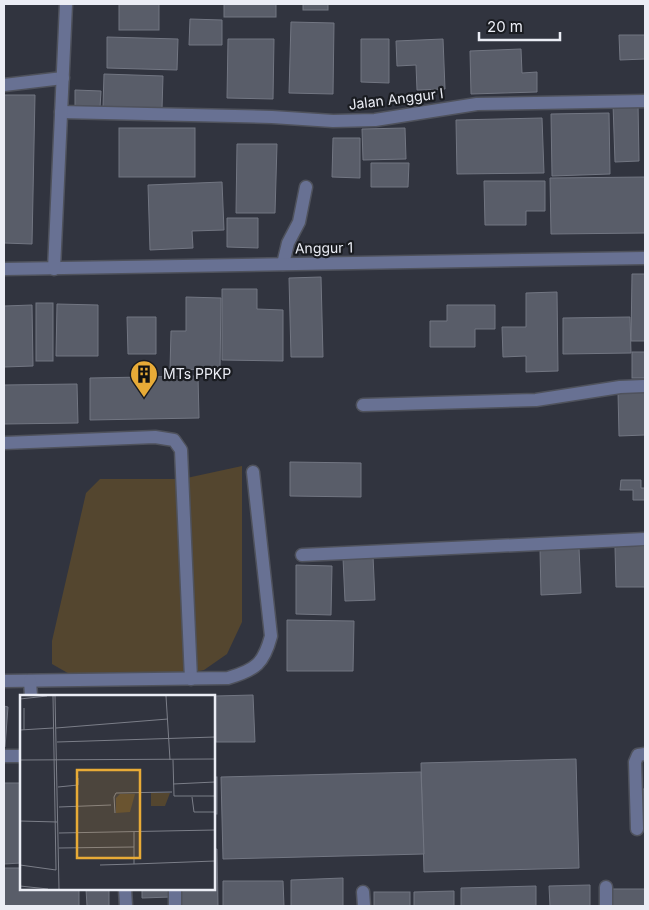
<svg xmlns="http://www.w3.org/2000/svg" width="649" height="910" viewBox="0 0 649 910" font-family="Inter,sans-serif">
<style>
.green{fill:#54462f}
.building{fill:#595d69;stroke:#727682}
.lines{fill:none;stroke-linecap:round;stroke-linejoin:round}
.minor-casing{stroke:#4f525c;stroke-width:15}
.minor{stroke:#687193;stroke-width:12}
.labels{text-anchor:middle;stroke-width:4.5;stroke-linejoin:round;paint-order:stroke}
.street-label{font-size:14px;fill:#ebedf5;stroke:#1a1c21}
.poi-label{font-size:14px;fill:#ebedf5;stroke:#1a1c21;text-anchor:start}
.inset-road{fill:none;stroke:#7b7e88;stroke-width:1}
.view{fill:#e8ab37;fill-opacity:0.15;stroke:#e8ab37;stroke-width:2.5}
.inset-edge{fill:none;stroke:#ebedf5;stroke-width:2.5}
</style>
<rect width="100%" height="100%" fill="#31343f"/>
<path class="green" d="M 242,466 L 242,622 L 227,654 L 204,670 L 177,676 L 73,676 L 52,664 L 52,641 L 86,493 L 100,479 L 182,479 Z"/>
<g class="building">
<rect x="119" y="4" width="40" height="26"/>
<rect x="224" y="4" width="52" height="13"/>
<rect x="303" y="4" width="25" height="6"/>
<path d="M 190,19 L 222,20 L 222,45 L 189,45 Z"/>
<path d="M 291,22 L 334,23 L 333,94 L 289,93 Z"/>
<path d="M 619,35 L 645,35 L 645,59 L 620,60 Z"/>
<path d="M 107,37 L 178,39 L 177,70 L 107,68 Z"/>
<path d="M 228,39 L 274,39 L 273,99 L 227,98 Z"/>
<path d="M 361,39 L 389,39 L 389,83 L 361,82 Z"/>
<path d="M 443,39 L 445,89 L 417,90 L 416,65 L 397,66 L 396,41 Z"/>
<path d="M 521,49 L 522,73 L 537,72 L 537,92 L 471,94 L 470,51 Z"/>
<path d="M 104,74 L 163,76 L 162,109 L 103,107 Z"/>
<path d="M 75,90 L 101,91 L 100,108 L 75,107 Z"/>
<path d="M 4,95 L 35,95 L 32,244 L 4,243 Z"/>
<path d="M 638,103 L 639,161 L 615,162 L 613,104 Z"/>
<path d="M 609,113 L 610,174 L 552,176 L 551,114 Z"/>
<path d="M 542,118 L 544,173 L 457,174 L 456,120 Z"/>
<rect x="119" y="128" width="76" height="49"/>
<path d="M 405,128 L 406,159 L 363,160 L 362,129 Z"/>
<path d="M 333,138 L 360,138 L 360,178 L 332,177 Z"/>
<path d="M 237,144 L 277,144 L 275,213 L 236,213 Z"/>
<path d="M 371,163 L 409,163 L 408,187 L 371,187 Z"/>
<path d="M 645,177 L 645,233 L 551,234 L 550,178 Z"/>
<path d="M 484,181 L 545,181 L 545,211 L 526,211 L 526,225 L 485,225 Z"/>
<path d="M 222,182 L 224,230 L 192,231 L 193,248 L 150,250 L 148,185 Z"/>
<path d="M 227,218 L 258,218 L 258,248 L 227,247 Z"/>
<path d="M 632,274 L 645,274 L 645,341 L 631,341 Z"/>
<path d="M 321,277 L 323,357 L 291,357 L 289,278 Z"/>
<path d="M 222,289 L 257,289 L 257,309 L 283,310 L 283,361 L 222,360 Z"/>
<path d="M 557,292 L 558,371 L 526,372 L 526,356 L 503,357 L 502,327 L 526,327 L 526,293 Z"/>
<path d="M 186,297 L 221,298 L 220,370 L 170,369 L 171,331 L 186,331 Z"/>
<rect x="36" y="303" width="17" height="58"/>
<path d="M 57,304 L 98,305 L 98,356 L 56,356 Z"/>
<path d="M 32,305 L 33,366 L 4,367 L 4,306 Z"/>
<path d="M 447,305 L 495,305 L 495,329 L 475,329 L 475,347 L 430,347 L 430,321 L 447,321 Z"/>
<path d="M 127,317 L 156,317 L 156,354 L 128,354 Z"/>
<path d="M 630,317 L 631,353 L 563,354 L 563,318 Z"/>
<rect x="632" y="352" width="13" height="26"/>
<path d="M 198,376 L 199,418 L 90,420 L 90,378 Z"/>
<path d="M 77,384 L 78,423 L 4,424 L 4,385 Z"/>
<path d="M 645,391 L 645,435 L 619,436 L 618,392 Z"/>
<path d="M 290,462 L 361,463 L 361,497 L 290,496 Z"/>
<path d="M 621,480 L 641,480 L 641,488 L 645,488 L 645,500 L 633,500 L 633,490 L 620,490 Z"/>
<path d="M 645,546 L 645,587 L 616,587 L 615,547 Z"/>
<path d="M 579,548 L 581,593 L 541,595 L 540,549 Z"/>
<path d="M 373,556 L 375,600 L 345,601 L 343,558 Z"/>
<path d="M 296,565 L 332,566 L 331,615 L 296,614 Z"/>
<path d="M 287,620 L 354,621 L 353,671 L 287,671 Z"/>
<path d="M 253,695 L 255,742 L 216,742 L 215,696 Z"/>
<path d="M 4,706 L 8,707 L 5,747 L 4,747 Z"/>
<path d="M 576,759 L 579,868 L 424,872 L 421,763 Z"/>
<path d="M 421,772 L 424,854 L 223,859 L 221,777 Z"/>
<rect x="214" y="777" width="3" height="37"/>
<path d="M 4,783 L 21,783 L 21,863 L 4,864 Z"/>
<path d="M 642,789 L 645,789 L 645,814 L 643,814 Z"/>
<path d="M 214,849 L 217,849 L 218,906 L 179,906 L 179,889 L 214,889 Z"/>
<path d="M 4,868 L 21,868 L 21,889 L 79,889 L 79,906 L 4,906 Z"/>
<path d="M 343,878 L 343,906 L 291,906 L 291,880 Z"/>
<path d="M 223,881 L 283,881 L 284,906 L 223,906 Z"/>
<path d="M 590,885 L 590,906 L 550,906 L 549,886 Z"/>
<path d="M 536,886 L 536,906 L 461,906 L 461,888 Z"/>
<path d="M 86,889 L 109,889 L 109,906 L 87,906 Z"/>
<path d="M 142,889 L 170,889 L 171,897 L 142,898 Z"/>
<rect x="608" y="889" width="37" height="17"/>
<path d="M 454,891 L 454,906 L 414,906 L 414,892 Z"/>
<rect x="374" y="892" width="36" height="14"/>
</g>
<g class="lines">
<g class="minor-casing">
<g id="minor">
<path d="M 4,85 L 63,78"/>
<path d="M 61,112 L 272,117 L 333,121 L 375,120 L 477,104 L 645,101"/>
<path d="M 283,264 L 288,243 L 299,222 L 306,187"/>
<path d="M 4,269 L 645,258"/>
<path d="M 54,269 L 66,4"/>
<path d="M 363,405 L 536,400 L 620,387 L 645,386"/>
<path d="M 4,443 L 155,437 L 174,440 L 181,450 L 191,679"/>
<path d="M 302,555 L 645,539"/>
<path d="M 4,681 L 228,678 C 256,670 264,663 271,636 L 253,472"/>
<path d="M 30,681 L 31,696"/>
<path d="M 4,756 L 21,756"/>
<path d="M 637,829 L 635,762 L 638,755 L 645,754"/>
<path d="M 125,889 L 126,906"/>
<path d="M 175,889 L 175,906"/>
<path d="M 363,892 L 364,906"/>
<path d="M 606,906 L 606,887"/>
</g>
</g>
<use href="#minor" class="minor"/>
</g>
<defs>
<g id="building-pin" transform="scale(1.4375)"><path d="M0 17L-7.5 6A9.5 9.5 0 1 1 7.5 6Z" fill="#e8ab37" stroke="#1a1c21"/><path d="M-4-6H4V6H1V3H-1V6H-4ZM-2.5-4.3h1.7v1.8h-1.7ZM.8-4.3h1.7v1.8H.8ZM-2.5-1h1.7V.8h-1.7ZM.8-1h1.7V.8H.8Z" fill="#111"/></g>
</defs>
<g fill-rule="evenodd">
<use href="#building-pin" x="144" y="374"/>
</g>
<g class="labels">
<g class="street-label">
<text transform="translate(396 99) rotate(-7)" y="5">Jalan Anggur I</text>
<text transform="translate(324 248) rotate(-1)" y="5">Anggur 1</text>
</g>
<g class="poi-label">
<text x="163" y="379">MTs PPKP</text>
</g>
</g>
<g transform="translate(20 695)">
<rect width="195" height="195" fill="#31343f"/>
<path d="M 131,98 L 150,98 L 145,111 L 131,111 ZM 100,99 L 115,99 L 110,117 L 96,118 L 96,103 Z" fill="#54462f"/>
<path class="inset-road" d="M 33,1 L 36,175M 35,1 L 39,194M 146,1 L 150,65M 0,4 L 27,1M 4,13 L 4,35M 36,33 L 148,24M 0,35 L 33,33M 37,47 L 195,42M 0,65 L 195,64M 153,65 L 154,101 L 195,101M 153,89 L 195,87M 38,92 L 58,90 L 58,83M 172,102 L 174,117 L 195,117M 39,112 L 91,110M 95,118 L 94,102 L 96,98 L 152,97M 0,126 L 37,127M 114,137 L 114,169 L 195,166M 39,138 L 195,135M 39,153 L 114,152M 0,170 L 36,175M 80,170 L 114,169M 0,191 L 28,194"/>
<path class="view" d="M 57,75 L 120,75 L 120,163 L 57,163 Z"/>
<rect width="195" height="195" class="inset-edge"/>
</g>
<rect width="649" height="910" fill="none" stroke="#ebedf5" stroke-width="10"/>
<path d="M479 32v8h81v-8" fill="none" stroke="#ebedf5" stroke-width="2.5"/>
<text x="487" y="32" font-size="15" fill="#ebedf5" stroke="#1a1c21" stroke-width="4" paint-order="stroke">20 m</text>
</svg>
